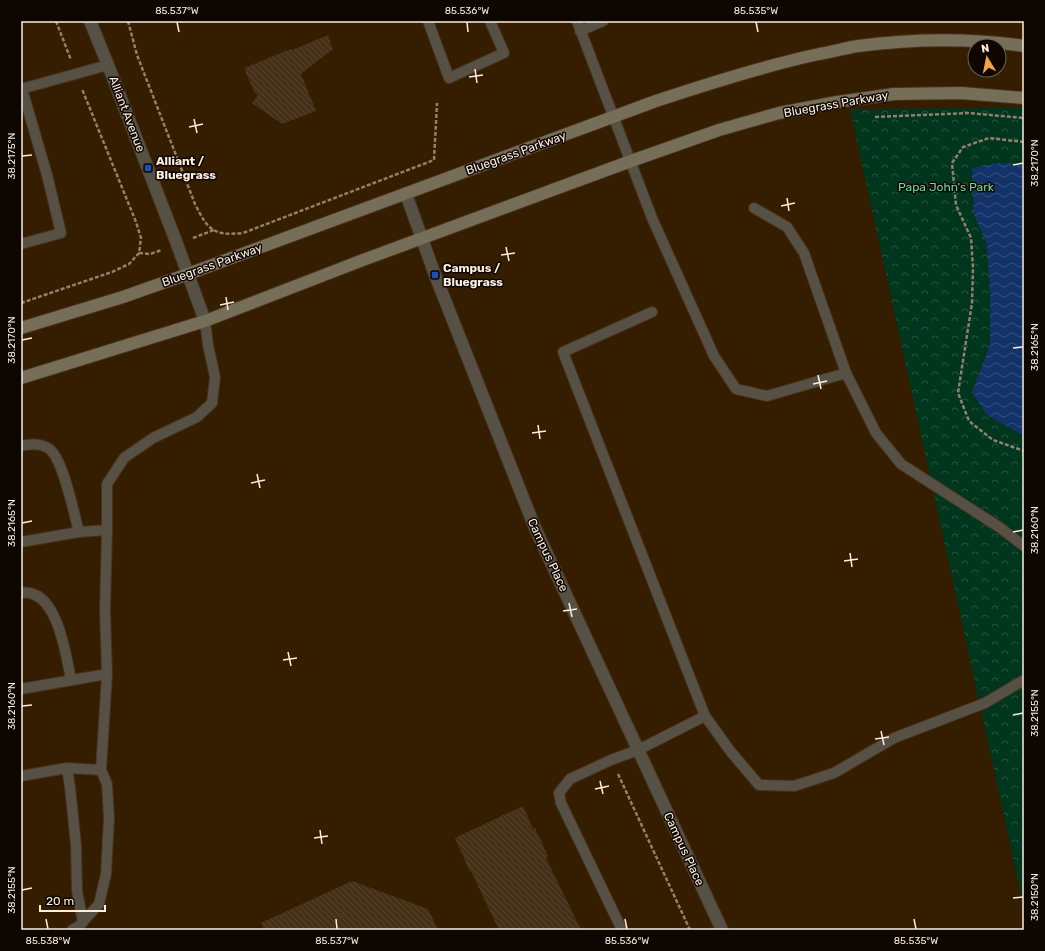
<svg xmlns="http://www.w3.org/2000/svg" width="1045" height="951" viewBox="0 0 1045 951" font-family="Rubik,sans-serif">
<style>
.built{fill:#351d00;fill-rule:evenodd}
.park{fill:url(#park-crowns)}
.water{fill:url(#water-waves)}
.building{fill:url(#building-back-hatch)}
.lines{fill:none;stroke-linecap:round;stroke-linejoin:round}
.lane-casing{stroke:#45331d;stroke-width:12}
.street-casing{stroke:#45331d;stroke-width:14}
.secondary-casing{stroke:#45331d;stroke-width:14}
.path{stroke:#91806d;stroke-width:2.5;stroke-dasharray:4 2;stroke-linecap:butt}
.lane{stroke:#565144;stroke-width:10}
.street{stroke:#565144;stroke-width:12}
.secondary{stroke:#766e59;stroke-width:12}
.ticks{fill:none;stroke:#fceee0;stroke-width:1.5}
.transit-dot{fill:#1a4fb4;stroke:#0e0601;stroke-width:1.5}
.labels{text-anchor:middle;stroke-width:3;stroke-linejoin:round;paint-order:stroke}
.street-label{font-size:12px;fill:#fceee0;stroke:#0e0601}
.poi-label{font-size:12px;font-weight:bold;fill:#fceee0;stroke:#0e0601;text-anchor:start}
.park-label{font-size:12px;fill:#70da9f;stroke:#0e0601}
.neatline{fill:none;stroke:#fceee0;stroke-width:1.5}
.ticks-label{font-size:10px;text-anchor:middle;fill:#fceee0}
</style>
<defs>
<pattern id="park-crowns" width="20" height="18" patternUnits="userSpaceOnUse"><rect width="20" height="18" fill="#00361e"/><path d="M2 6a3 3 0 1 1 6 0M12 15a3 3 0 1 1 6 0" fill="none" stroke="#26533e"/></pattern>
<pattern id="water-waves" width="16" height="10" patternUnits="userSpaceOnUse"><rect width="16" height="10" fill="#123268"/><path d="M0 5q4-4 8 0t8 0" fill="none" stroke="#35507d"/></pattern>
<pattern id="building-back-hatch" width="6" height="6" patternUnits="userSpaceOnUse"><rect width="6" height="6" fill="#453018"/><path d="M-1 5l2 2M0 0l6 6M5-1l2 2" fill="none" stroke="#58442e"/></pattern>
</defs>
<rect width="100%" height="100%" fill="#2c1902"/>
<path class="built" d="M 21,21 L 1024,21 L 1024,930 L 21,930 ZM 975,46 L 999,46 L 999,70 L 975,70 Z"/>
<path class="park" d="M 1024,108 L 1024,895 L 1021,894 L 850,109 Z"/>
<path class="water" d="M 1000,163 L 1024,164 L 1024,436 L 987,415 L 972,392 L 990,345 L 990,297 L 987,244 L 974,215 L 972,168 Z"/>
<g class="building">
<path d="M 328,35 L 333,49 L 301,74 L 316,111 L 282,124 L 252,103 L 258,95 L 254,92 L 244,68 L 291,49 L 292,50 Z"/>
<path d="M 523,806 L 533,829 L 535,828 L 548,856 L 546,858 L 581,930 L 499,930 L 471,871 L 470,872 L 455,838 Z"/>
<path d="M 352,881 L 428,909 L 438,930 L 264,930 L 261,923 Z"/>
</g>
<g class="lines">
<g class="lane-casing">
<g id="lane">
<path d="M 428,21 L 449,78 L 504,53 L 490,21"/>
<path d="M 577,21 L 652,218 L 714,356 L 736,389 L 767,396 L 846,373 L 876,433 L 901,464 L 999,527 L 1024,546"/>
<path d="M 580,31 L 603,21"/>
<path d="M 21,89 L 108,65"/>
<path d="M 754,208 L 787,227 L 804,253 L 846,373"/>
<path d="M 21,244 L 61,233 L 47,175 L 22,89"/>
<path d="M 21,446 C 31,444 39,443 48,448 C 63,456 74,515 79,532"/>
<path d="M 107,530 L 107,484 L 124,458 L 153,438 L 197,417 L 212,403 L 215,377 L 208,345 L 205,321"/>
<path d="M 21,542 L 79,532 L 107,530 L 105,610 L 107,674"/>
<path d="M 21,593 C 57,587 66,655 71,680"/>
<path d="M 21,689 L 107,674 L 101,770 L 107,784 L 109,818 L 106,874 L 99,904 L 79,926 L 72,930"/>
<path d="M 705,716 L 731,752 L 759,785 L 794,786 L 834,773 L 894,738 L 985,703 L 1024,680"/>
<path d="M 67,768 L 70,787 L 76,845 L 77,891 L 83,922"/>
<path d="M 21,776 L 67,768 L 101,770"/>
<path d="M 622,930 L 561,803 L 559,793 L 570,779 L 611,760 L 638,750 L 705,716 L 563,352 L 652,312"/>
</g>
</g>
<g class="street-casing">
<g id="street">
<path d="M 90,21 L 108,65 L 177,244 L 205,321"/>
<path d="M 406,194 L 435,275 L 535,528 L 722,930"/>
</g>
</g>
<g class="secondary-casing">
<g id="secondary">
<path d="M 21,328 L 123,297 L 188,274 L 656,101 C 710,83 763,66 819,54 C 832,52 845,48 858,46 C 911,39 971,38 1024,46"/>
<path d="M 21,378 L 205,321 L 363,260 L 631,161 L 719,130 L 779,113 L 837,102 L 894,94 L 961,93 L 1024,98"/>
</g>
</g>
<g class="path">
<path d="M 56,21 L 71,60"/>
<path d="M 128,21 L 137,55 L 195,204 C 208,230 213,236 243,233 L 434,160 L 437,103"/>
<path d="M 875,117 L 968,113 L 1024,118"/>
<path d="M 1024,142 L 989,138 L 963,147 L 952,163 L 956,205 L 971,238 L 973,268 L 972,303 L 958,393 L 969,421 L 993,440 L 1024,451"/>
<path d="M 193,238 L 214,230"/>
<path d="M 139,253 L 150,254 L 162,250"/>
<path d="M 21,303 L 112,272 L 129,264 L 139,253 L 141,238 L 136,222 L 82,89"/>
<path d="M 618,774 L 690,930"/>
</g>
<use href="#lane" class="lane"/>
<use href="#street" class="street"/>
<use href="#secondary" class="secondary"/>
</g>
<path class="ticks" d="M 177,22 L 179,32M 467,22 L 468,32M 756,22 L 758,32M 475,69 L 477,83M 469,77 L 483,75M 194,119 L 197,133M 189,127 L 203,124M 22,156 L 32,155M 1013,165 L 1023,163M 787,198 L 789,211M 781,206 L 795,203M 506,247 L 509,261M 501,255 L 515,253M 226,297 L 228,310M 220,305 L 234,302M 22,340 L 32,338M 1013,348 L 1023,347M 818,375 L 821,389M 813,384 L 827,381M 538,425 L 540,439M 532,433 L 546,431M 257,474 L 260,488M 251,483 L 265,480M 22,523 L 32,521M 1013,532 L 1023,530M 850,553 L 852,567M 844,561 L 858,559M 569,603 L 572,617M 563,611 L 577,609M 288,652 L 291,666M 283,660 L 297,658M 22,706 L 32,705M 1013,715 L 1023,713M 881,731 L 884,745M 875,739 L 889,737M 600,781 L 603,794M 595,789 L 609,786M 320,830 L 322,844M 314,838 L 328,836M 22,890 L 32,888M 1013,898 L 1023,897M 46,919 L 48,929M 336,919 L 337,929M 625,919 L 627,929M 914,919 L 916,929"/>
<g class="transit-dot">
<rect x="144" y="164" width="8" height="8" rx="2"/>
<rect x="431" y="271" width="8" height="8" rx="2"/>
</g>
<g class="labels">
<g class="street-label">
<text transform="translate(836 104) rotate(-10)" y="4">Bluegrass Parkway</text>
<text transform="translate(127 114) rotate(69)" y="4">Alliant Avenue</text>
<text transform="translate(516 153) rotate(-20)" y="4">Bluegrass Parkway</text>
<text transform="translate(212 265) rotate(-20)" y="4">Bluegrass Parkway</text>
<text transform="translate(548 555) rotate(65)" y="4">Campus Place</text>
<text transform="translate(684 849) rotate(65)" y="4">Campus Place</text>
</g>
<g class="poi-label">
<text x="156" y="165">Alliant /<tspan x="156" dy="14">Bluegrass</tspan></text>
<text x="443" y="272">Campus /<tspan x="443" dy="14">Bluegrass</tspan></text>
</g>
<g class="park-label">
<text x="946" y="191">Papa John's Park</text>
</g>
</g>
<rect width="1045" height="951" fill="none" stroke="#0e0601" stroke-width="44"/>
<g transform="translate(987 58) rotate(350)"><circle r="19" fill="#0e0601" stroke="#6d635a"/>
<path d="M0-3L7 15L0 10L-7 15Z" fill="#f4a344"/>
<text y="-6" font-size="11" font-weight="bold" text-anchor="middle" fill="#fceee0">N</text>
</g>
<path d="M40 905v6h65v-6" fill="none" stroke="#fceee0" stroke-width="2"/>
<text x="46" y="905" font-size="12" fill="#fceee0" stroke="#0e0601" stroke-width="3" paint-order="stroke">20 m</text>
<rect x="22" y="22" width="1001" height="907" class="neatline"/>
<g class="ticks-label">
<text x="177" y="14">85.537°W</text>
<text x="467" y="14">85.536°W</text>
<text x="756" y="14">85.535°W</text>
<text transform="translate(11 156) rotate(-90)" y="4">38.2175°N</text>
<text transform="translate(1034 163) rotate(-90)" y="4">38.2170°N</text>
<text transform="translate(11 340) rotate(-90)" y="4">38.2170°N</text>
<text transform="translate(1034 347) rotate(-90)" y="4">38.2165°N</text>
<text transform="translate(11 523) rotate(-90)" y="4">38.2165°N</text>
<text transform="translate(1034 530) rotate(-90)" y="4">38.2160°N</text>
<text transform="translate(11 706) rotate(-90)" y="4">38.2160°N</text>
<text transform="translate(1034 713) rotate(-90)" y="4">38.2155°N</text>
<text transform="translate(11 890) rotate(-90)" y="4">38.2155°N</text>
<text transform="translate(1034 897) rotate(-90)" y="4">38.2150°N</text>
<text x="48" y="944">85.538°W</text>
<text x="337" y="944">85.537°W</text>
<text x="627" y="944">85.536°W</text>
<text x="916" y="944">85.535°W</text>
</g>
</svg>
